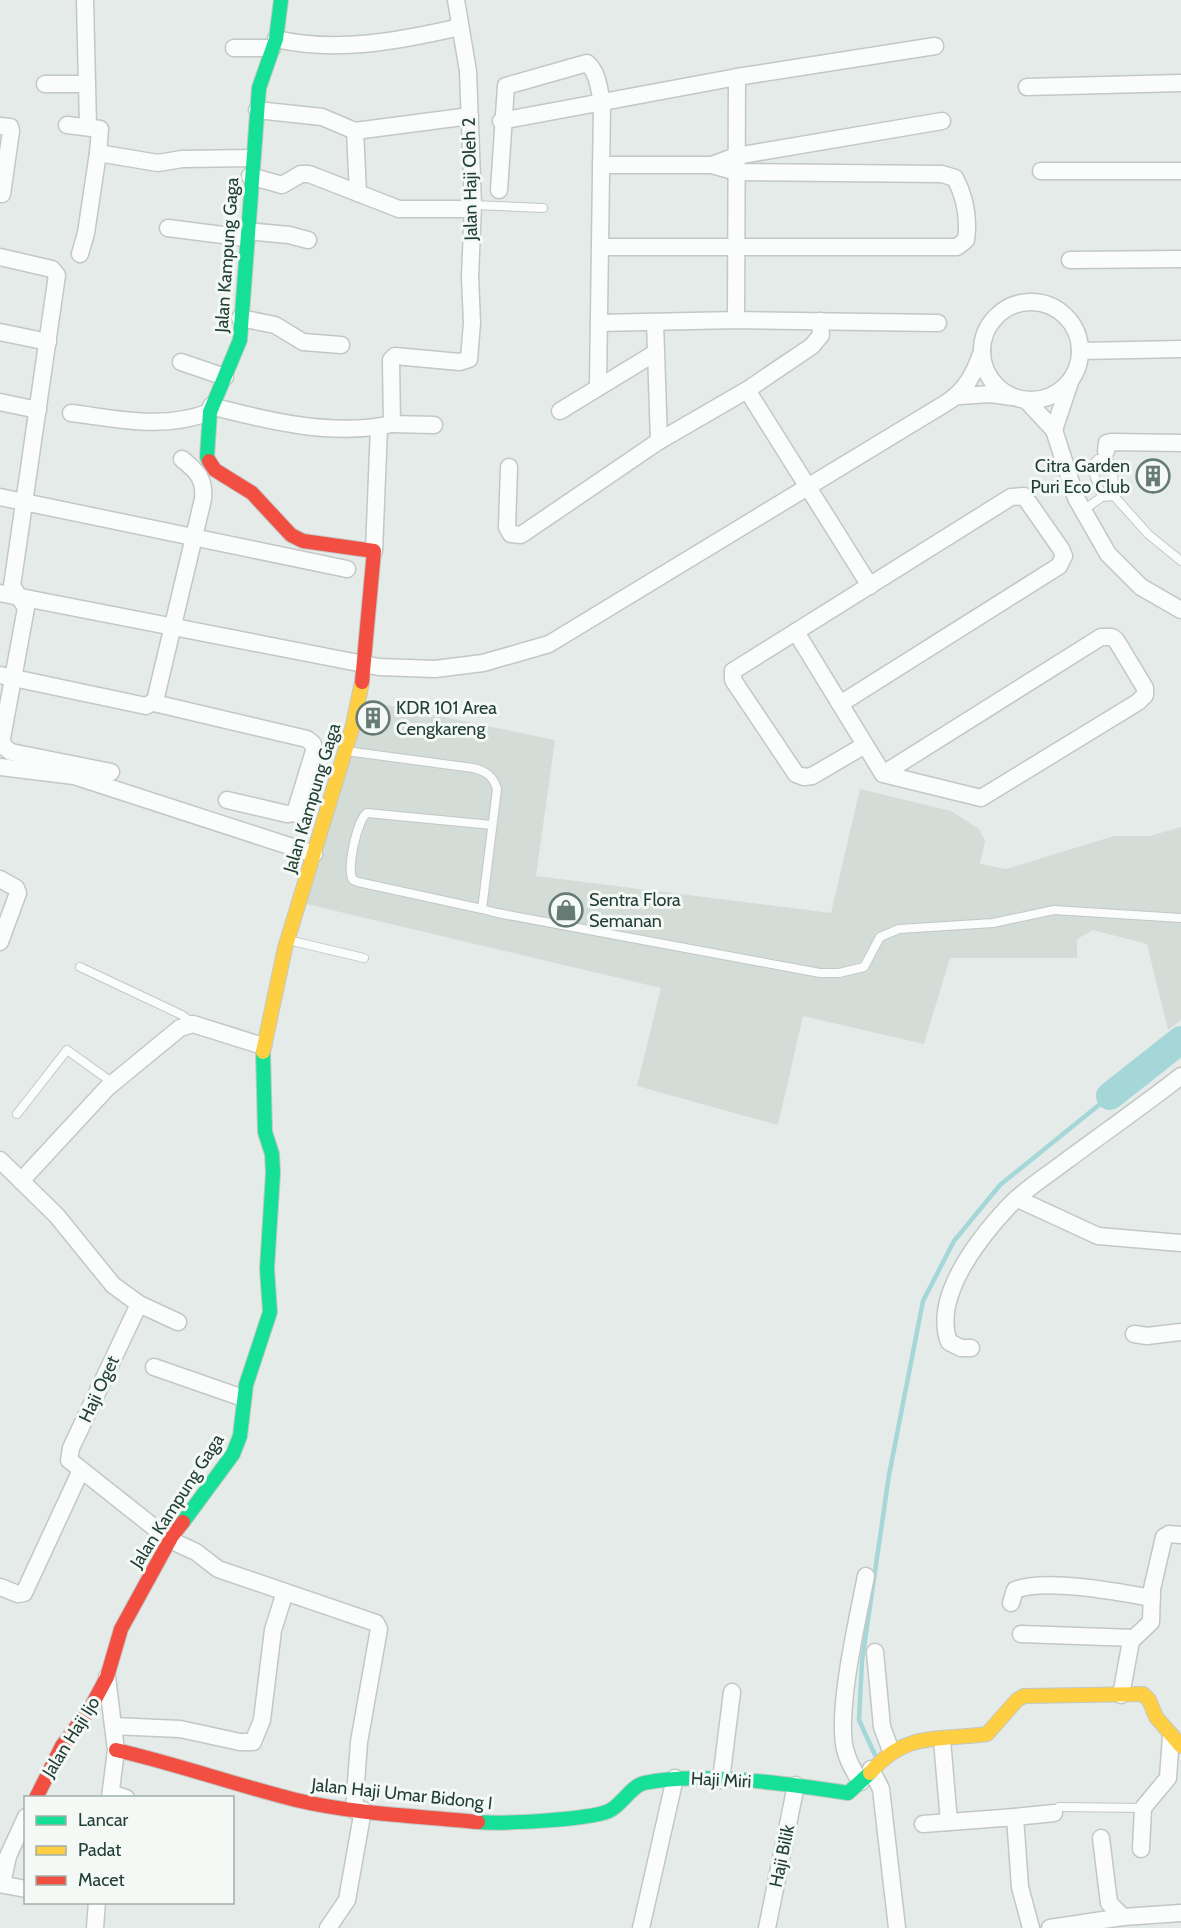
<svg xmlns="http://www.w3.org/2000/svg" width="1181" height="1928" viewBox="0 0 1181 1928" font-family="Cabin,sans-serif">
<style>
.built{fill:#d3dcd7}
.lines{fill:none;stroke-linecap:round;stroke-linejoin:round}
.stream{stroke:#a5d7d9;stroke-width:4.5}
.river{stroke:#a5d7d9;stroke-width:28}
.lane-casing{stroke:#c2c8c5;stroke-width:10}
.street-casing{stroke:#c2c8c5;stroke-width:19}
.fast-casing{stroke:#c1c8c5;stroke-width:16}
.slow-casing{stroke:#c1c8c5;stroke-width:16}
.jam-casing{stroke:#c1c8c5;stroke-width:16}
.lane{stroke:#fbfcfc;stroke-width:8}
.street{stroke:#fbfcfc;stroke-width:16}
.fast{stroke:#16e098;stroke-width:14}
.slow{stroke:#ffcf43;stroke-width:14}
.jam{stroke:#f24e42;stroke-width:14}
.labels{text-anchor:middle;stroke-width:6;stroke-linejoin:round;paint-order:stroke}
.street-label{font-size:18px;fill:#223f35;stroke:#f4f9f6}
.poi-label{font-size:18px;fill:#223f35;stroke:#f4f9f6;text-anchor:start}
</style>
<rect width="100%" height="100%" fill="#e5ebe8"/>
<path class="built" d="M 367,701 L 555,740 L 536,876 L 831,913 L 860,789 L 951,811 L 979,829 L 985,841 L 980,864 L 1006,869 L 1114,836 L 1150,836 L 1181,827 L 1181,1020 L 1168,1030 L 1147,944 L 1093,930 L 1077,939 L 1077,958 L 950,958 L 924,1044 L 803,1016 L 778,1125 L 637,1086 L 661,988 L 302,903 Z"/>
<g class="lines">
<path class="stream" d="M 875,1755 L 859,1720 L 862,1661 L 889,1475 L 923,1301 L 954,1241 L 1000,1185 L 1110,1096"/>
<path class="river" d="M 1110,1096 L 1181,1040"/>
<g class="lane-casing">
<g id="lane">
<path d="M 473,205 L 543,208"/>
<path d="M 1102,497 L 1091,466 L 1098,459 L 1107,459 L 1113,466 L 1114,496"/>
<path d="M 1082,511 L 1102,497 L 1114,496 L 1148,534 L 1181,561"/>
<path d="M 346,751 L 473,768 C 486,771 493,776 497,789 L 482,909 L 497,913 L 820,973 L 839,973 L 864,967 L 880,937 L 899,929 L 993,923 L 1054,910 L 1181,918"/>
<path d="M 482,909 L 358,882 L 353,880 C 346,870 357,820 367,813 L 492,825"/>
<path d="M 288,940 L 364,958"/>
<path d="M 80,967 L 182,1015 L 192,1023"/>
<path d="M 17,1114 L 67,1050 L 113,1083"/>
<path d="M 1059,1807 L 1143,1808"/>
</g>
</g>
<g class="street-casing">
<g id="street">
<path d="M 85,0 L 88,127"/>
<path d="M 276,39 C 337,53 399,41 460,27"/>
<path d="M 234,48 L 272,48"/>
<path d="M 45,84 L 87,84"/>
<path d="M 1027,87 L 1181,83"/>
<path d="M 257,110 L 322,117 L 355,131 L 470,116"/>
<path d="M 501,121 L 737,77 L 935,46"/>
<path d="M 67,125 L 100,129 L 98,153 L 158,163 L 182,159 L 252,158"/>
<path d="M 0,126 L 10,127 L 11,131 L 2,194"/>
<path d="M 355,131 L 358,193"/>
<path d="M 601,165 L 712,165 L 736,156 L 942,121"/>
<path d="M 1041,171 L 1181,171"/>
<path d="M 250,176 L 282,185 L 301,174 L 309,174 L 399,209 L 472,209"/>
<path d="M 499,190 L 506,86 L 587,63 C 598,72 599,89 602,103 L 598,386"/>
<path d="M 168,228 L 246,238"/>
<path d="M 247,231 L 289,235 L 308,240"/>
<path d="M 600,247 L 957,247 L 966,240 C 969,219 965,197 955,178 L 942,174 L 737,172 L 712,165"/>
<path d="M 80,254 L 86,233 L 98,153"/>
<path d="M 0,257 L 52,269 L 57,275 L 12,586 L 26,608 L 2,738 L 3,746 L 11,752 L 111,772"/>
<path d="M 1070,260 L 1181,259"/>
<circle cx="1031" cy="351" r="49"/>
<path d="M 240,318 L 275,325 L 303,342 L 341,345"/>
<path d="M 736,320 L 737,77"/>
<path d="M 655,322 L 659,441"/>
<path d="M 599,323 L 736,320 L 938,323"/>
<path d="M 0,332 L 48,342"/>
<path d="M 1080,351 L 1181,349"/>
<path d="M 181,362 L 225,377"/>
<path d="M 747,390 L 870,586"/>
<path d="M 959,396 L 991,394 L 1012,397"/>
<path d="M 1026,400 L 1054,430 L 1076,498 L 1108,554 L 1141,587 L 1181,610"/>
<path d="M 0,402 L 38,410"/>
<path d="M 211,406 C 268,421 333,437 392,424 L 391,360 L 395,356 L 460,362 L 469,359 L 472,323 L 470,277 L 473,205 L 468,71 L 456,0"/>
<path d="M 560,411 L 655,353"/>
<path d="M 71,413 C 119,419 163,430 210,412"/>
<path d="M 392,424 L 434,425"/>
<path d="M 1054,430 L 1070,382"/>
<path d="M 1106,451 L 1107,443 L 1111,442 L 1181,443"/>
<path d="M 509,467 L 507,527 L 511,534 L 521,535 L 659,441 L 747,390 L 812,346 L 821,335 L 820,321"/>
<path d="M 0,497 L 347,569"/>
<path d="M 374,551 L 379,427"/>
<path d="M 0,593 L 379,667 L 435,669 L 483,663 L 549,644 L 946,403 C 966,391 975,372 982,351"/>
<path d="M 796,632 L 883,774 L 981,798 L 1138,702 L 1145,695 L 1145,688 L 1116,640 L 1112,637 L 1101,637 L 883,774"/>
<path d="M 0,675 L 146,706 L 155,701 L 203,499 C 205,479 197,471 182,459"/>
<path d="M 154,703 L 307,739 L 313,744 L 314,751 L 295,813 L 287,814 L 227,800"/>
<path d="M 840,704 L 1059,566 L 1064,556 L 1061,549 L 1024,496 L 1011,497 L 733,671 L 733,680 L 796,774 L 804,777 L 812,776 L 865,745"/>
<path d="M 0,767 L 74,776 L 314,854"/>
<path d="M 0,879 L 16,888 L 18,893 L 0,942"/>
<path d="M 0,1160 L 57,1216 L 113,1285 L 139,1304 L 178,1322"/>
<path d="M 21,1181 L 107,1088 L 180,1028 L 193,1024 L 263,1046"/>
<path d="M 1018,1199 L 1098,1236 L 1181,1243"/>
<path d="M 139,1304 L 71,1448 L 69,1460 L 170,1540 L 196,1552 L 218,1569 L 376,1623 L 379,1629 L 359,1742 L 354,1810"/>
<path d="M 1134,1334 L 1147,1336 L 1181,1332"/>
<path d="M 971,1348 L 961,1348 L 949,1342 C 932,1297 979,1238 1009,1206 C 1025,1189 1048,1175 1066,1161 C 1105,1132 1144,1105 1181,1076"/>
<path d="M 154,1367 L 243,1398"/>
<path d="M 0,1587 L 18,1594 L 24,1593 L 81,1470"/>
<path d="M 1011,1603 L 1015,1590 C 1045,1578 1119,1592 1152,1598"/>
<path d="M 1021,1634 L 1134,1638"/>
<path d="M 875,1652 L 882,1727 L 891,1751"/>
<path d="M 107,1677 L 116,1750 L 110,1798"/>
<path d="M 1121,1695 L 1131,1641 L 1151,1622 L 1152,1589 L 1164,1537 L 1169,1534 L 1181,1535"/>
<path d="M 113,1726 L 180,1729 L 240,1742 L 253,1742 L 262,1720 L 273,1630 L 285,1592"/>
<path d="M 942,1740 L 949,1822"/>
<path d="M 871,1769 L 881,1789 L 897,1928"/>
<path d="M 721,1780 L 732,1692"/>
<path d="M 861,1782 C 854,1772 848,1762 845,1749 C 836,1711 858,1617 866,1576"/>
<path d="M 111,1793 L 126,1798"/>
<path d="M 1015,1817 L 1054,1813"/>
<path d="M 923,1824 L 1015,1817 L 1020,1887 L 1031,1928"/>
<path d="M 1101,1838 L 1109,1903 L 1123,1917"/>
<path d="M 1141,1849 L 1143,1808 L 1168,1778 L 1171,1736"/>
<path d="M 0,1884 L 26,1889"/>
<path d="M 2,1884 L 8,1856 L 26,1817"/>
<path d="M 95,1928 L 97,1902"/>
<path d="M 328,1928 L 347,1900 L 363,1810"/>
<path d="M 641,1928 L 675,1778"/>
<path d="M 767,1928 L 796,1785"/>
<path d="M 1050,1928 L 1123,1917 L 1181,1913"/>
</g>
</g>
<g class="fast-casing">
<g id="fast">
<path d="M 209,461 L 207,457 L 210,412 L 240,340 L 259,88 L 276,39 L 281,0"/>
<path d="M 183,1522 L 233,1454 L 240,1436 L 246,1385 L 270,1312 L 267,1269 L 273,1173 L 272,1154 L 265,1132 L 263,1052"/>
<path d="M 478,1822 C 502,1824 588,1820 609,1811 C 622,1805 631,1786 644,1783 C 699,1771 791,1784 848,1793 L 870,1773"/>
</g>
</g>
<g class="slow-casing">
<g id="slow">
<path d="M 263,1052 L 285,948 L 353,725 L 362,682"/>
<path d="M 870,1773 C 905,1731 938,1741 987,1734 L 1017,1700 L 1024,1696 L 1143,1694 L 1149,1700 L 1156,1717 L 1181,1746"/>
</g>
</g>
<g class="jam-casing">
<g id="jam">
<path d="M 209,461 L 215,470 L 252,493 L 291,535 L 303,541 L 374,551 L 362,682"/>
<path d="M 116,1750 C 177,1764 236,1785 296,1800 C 355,1814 418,1816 478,1822"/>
<path d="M 36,1798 L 62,1746 L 91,1707 L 107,1677 L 121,1629 L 172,1536 L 183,1522"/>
</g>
</g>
<use href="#lane" class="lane"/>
<use href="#street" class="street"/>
<use href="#fast" class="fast"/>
<use href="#slow" class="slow"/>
<use href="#jam" class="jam"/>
</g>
<defs>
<g id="building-ring" transform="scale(1.725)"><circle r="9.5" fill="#f4f9f6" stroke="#667b74" stroke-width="1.5"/><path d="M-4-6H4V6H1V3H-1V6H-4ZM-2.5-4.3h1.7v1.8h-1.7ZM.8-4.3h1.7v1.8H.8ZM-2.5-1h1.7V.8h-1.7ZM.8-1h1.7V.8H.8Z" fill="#667b74"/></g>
<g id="shop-ring" transform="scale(1.725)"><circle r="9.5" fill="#f4f9f6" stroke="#667b74" stroke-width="1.5"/><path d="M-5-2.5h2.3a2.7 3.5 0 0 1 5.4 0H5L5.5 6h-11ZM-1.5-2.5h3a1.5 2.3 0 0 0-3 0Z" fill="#667b74"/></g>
</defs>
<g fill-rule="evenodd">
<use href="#building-ring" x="1153" y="476"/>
<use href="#building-ring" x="373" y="718"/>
<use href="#shop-ring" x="566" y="910"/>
</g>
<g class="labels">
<g class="street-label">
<text transform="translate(470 179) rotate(-91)" y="6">Jalan Haji Oleh 2</text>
<text transform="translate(227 255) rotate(-86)" y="6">Jalan Kampung Gaga</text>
<text transform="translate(312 798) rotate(-73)" y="6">Jalan Kampung Gaga</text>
<text transform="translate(99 1389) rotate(-65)" y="6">Haji Oget</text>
<text transform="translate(177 1501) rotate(-57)" y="6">Jalan Kampung Gaga</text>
<text transform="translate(71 1737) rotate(-58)" y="6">Jalan Haji Ijo</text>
<text transform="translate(721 1780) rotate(3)" y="6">Haji Miri</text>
<text transform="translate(402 1794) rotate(6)" y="6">Jalan Haji Umar Bidong I</text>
<text transform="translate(782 1856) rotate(-78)" y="6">Haji Bilik</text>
</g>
<g class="poi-label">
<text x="1130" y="472" text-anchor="end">Citra Garden<tspan x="1130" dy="21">Puri Eco Club</tspan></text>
<text x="396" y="714">KDR 101 Area<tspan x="396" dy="21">Cengkareng</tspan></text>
<text x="589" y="906">Sentra Flora<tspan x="589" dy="21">Semanan</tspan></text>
</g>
</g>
<rect x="24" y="1796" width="210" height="108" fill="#f4f9f6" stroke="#a0afa9" stroke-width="1.5"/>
<rect x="36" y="1816" width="30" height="9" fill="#16e098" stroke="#a0afa9" stroke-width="1.5"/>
<text x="78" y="1826" font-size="18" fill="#223f35">Lancar</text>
<rect x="36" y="1846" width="30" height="9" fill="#ffcf43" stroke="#a0afa9" stroke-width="1.5"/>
<text x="78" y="1856" font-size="18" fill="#223f35">Padat</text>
<rect x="36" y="1876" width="30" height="9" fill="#f24e42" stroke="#a0afa9" stroke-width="1.5"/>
<text x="78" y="1886" font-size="18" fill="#223f35">Macet</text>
</svg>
